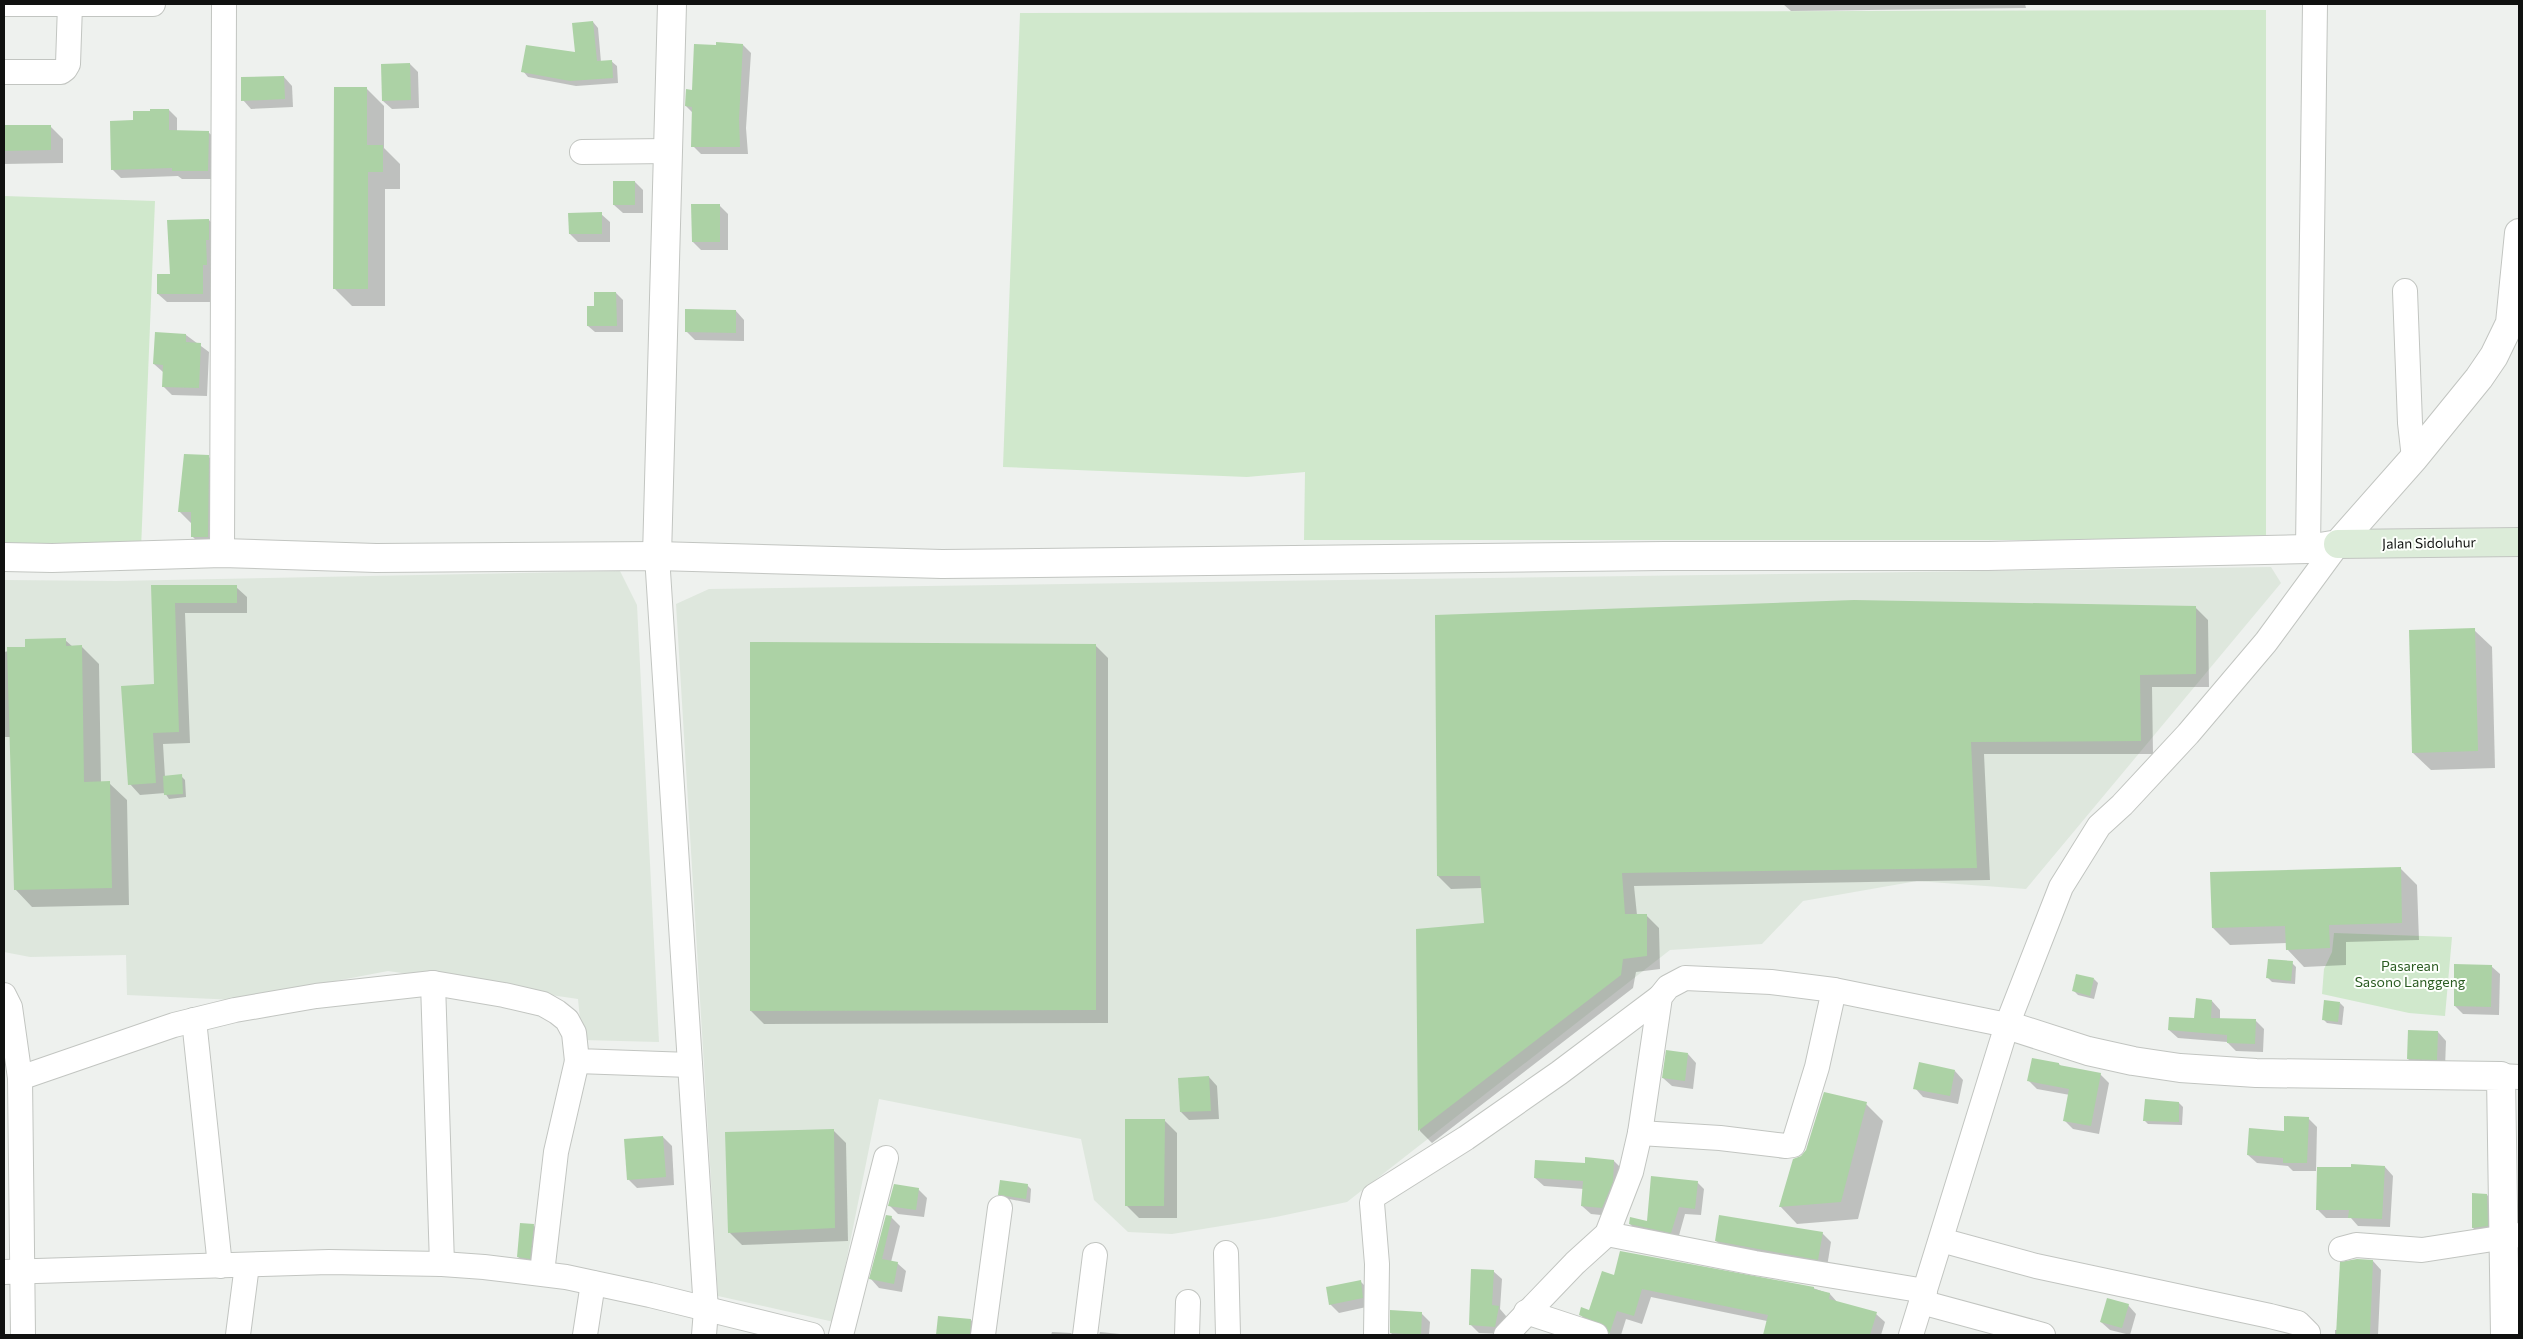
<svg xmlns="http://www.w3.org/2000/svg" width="2523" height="1339" viewBox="0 0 2523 1339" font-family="Commissioner,sans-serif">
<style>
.built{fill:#dee7dd}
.green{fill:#d0e8cc}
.shadow{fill:#0003}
.building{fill:#acd2a5}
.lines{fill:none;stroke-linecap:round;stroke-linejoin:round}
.minor-casing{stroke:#c2c5c1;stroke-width:26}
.tertiary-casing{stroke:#c2c5c1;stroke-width:30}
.secondary-casing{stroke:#c2c5c1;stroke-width:30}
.minor{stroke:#fff;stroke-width:24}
.tertiary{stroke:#fff;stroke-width:28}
.secondary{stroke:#dcecd9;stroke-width:28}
.labels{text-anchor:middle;stroke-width:4;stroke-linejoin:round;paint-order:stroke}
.street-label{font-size:14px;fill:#101110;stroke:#fcfffb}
.park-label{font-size:14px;fill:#2a5b21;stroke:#fcfffb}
</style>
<rect width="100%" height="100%" fill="#eef1ee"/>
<g class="built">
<path d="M 2271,567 L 2281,583 L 2026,889 L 1917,881 L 1803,901 L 1762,944 L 1670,950 L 1347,1202 L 1276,1217 L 1172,1234 L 1128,1232 L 1094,1200 L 1081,1139 L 879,1099 L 834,1322 L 718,1296 L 676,604 L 709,589 Z"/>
<path d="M 620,571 L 637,605 L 659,1042 L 582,1040 L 578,999 L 388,971 L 236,1000 L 127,995 L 126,955 L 30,957 L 4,952 L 4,580 L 116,581 Z"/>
</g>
<g class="green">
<path d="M 2266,10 L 2266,540 L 1304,540 L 1305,472 L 1247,477 L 1003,467 L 1020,13 Z"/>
<path d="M 4,196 L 155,201 L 141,549 L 4,544 Z"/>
<path d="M 2334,933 L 2452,937 L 2445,1016 L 2409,1013 L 2322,994 L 2324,969 L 2332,952 Z"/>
</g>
<g class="shadow">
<path d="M 1783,4 L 2025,4 L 2026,8 L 1791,11 Z"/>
<path d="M 593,22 L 598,28 L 601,62 L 611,61 L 617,66 L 618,83 L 576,86 L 528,77 L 523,71 L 576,53 Z"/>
<path d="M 743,45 L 751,53 L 746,128 L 748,154 L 701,154 L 693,146 L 693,113 L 686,106 Z"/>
<path d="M 410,64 L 418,72 L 419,108 L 392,109 L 383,101 Z"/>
<path d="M 284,77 L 292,86 L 293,107 L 251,109 L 243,100 Z"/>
<path d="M 367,89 L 384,106 L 384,148 L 400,164 L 400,189 L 385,189 L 385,306 L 352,306 L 335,289 Z"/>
<path d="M 169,110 L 177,118 L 177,132 L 208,132 L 217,140 L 216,179 L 182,179 L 178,176 L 121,178 L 112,169 Z"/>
<path d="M 50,126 L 63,139 L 63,163 L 4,164 L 4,127 Z"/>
<path d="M 635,182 L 643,190 L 643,213 L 623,213 L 614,205 Z"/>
<path d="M 719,205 L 728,214 L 728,250 L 701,250 L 693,242 Z"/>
<path d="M 601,214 L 610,222 L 610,242 L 578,242 L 570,234 Z"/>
<path d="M 209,220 L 217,229 L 215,273 L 211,273 L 211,302 L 167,302 L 158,294 Z"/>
<path d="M 616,293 L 623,300 L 623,332 L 595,332 L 588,326 L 595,308 Z"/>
<path d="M 736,311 L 744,320 L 744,341 L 695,340 L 686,331 Z"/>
<path d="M 186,335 L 209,352 L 207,396 L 172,395 L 163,386 L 163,372 L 154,364 Z"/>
<path d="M 208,456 L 221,469 L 221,550 L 205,549 L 192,536 L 192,524 L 179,511 Z"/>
<path d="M 153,586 L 236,587 L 247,597 L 247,613 L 185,613 L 190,743 L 163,744 L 165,777 L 181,776 L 185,780 L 186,797 L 169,799 L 165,793 L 140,795 L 130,784 L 156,685 Z"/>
<path d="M 2195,607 L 2208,620 L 2209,687 L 2152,687 L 2153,754 L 1984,754 L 1990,880 L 1634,886 L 1637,915 L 1646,915 L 1659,928 L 1660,969 L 1636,972 L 1633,988 L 1432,1143 L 1420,1131 L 1418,930 L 1485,924 L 1482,888 L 1451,889 L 1438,876 Z"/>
<path d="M 2474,630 L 2492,647 L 2495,768 L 2431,770 L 2413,753 Z"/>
<path d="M 65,640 L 73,647 L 82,647 L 99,664 L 101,783 L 109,783 L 127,800 L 129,905 L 32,907 L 15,889 L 11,737 L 4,737 L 4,652 Z"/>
<path d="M 1095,645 L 1108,658 L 1108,1023 L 764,1024 L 751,1011 Z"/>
<path d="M 2400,868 L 2417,885 L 2419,940 L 2346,942 L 2346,965 L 2304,967 L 2287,949 L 2287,943 L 2230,945 L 2213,928 Z"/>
<path d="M 2292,963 L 2296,967 L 2295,984 L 2272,982 L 2268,978 Z"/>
<path d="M 2491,966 L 2500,974 L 2499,1015 L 2463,1014 L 2455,1006 Z"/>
<path d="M 2094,979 L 2098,983 L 2094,999 L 2078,995 L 2074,991 Z"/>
<path d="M 2212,1001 L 2220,1010 L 2220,1020 L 2256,1021 L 2264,1029 L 2263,1052 L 2236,1051 L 2227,1042 L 2178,1038 L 2169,1030 L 2196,1019 Z"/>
<path d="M 2340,1003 L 2344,1007 L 2342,1025 L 2327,1023 L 2323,1019 Z"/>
<path d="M 2438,1032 L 2446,1041 L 2445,1068 L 2417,1067 L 2408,1059 Z"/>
<path d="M 1688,1054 L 1696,1063 L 1693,1089 L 1672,1086 L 1663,1078 Z"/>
<path d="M 2059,1064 L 2062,1067 L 2100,1074 L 2109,1083 L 2099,1134 L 2073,1129 L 2065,1121 L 2070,1095 L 2037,1089 L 2028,1080 Z"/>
<path d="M 1955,1071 L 1963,1080 L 1958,1104 L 1923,1097 L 1915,1088 Z"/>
<path d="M 1209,1077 L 1217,1086 L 1219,1119 L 1189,1120 L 1181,1112 Z"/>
<path d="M 2179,1103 L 2183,1107 L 2182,1125 L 2148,1124 L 2144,1120 Z"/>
<path d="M 1866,1104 L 1883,1121 L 1858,1219 L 1797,1224 L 1780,1206 L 1802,1157 L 1807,1150 Z"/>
<path d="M 2308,1118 L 2317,1127 L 2316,1171 L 2293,1171 L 2288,1166 L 2257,1163 L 2248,1155 Z"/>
<path d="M 1164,1120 L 1177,1133 L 1177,1218 L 1139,1218 L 1126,1205 Z"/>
<path d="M 833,1130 L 846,1143 L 848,1241 L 742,1245 L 729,1232 Z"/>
<path d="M 663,1137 L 672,1146 L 674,1185 L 637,1188 L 628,1179 Z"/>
<path d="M 1614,1161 L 1622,1169 L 1611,1216 L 1591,1214 L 1582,1206 L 1584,1189 L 1544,1186 L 1535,1178 L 1586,1165 Z"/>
<path d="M 2385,1167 L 2393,1176 L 2390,1227 L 2358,1226 L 2351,1218 L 2326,1218 L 2318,1210 Z"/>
<path d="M 1697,1182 L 1704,1189 L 1701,1215 L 1685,1214 L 1678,1239 L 1637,1231 L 1630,1224 L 1648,1222 Z"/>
<path d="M 1027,1185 L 1031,1189 L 1030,1203 L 1004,1198 L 1000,1194 Z"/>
<path d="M 918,1189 L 927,1198 L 924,1217 L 898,1214 L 889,1205 Z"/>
<path d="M 2474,1194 L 2487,1195 L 2495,1203 L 2496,1234 L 2482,1236 L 2473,1228 Z"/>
<path d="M 891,1217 L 900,1226 L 891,1262 L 897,1263 L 906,1271 L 902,1292 L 879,1288 L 871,1279 Z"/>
<path d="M 533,1225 L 542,1234 L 538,1267 L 527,1265 L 518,1257 Z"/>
<path d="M 1822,1233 L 1831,1242 L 1827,1267 L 1725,1249 L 1716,1241 Z"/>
<path d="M 2373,1261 L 2381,1270 L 2378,1335 L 2335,1335 L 2335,1330 L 2338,1330 Z"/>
<path d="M 1493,1271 L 1502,1279 L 1500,1309 L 1506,1316 L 1504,1334 L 1479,1333 L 1470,1324 Z"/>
<path d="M 1615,1276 L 1813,1288 L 1830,1294 L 1838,1303 L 1876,1314 L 1885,1322 L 1881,1335 L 1764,1335 L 1767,1321 L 1651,1297 L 1642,1324 L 1626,1319 L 1621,1335 L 1610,1335 L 1609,1331 L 1588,1323 L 1580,1314 L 1590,1311 Z"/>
<path d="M 1360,1281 L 1369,1290 L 1371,1306 L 1339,1313 L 1330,1304 Z"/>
<path d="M 2128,1305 L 2136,1314 L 2130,1335 L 2110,1330 L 2101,1322 Z"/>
<path d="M 1421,1313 L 1430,1322 L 1429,1335 L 1393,1335 L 1391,1333 Z"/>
<path d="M 940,1317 L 971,1320 L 979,1329 L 978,1335 L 938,1335 Z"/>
<path d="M 1052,1332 L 1071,1333 L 1073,1335 L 1051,1335 Z"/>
<path d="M 1100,1332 L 1120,1334 L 1121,1335 L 1099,1335 Z"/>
</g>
<g class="building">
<path d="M 593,21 L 597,61 L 612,60 L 613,78 L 570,81 L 521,72 L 526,45 L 575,52 L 572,23 Z"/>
<path d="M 716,42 L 743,44 L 739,119 L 740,147 L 691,147 L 692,107 L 685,106 L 686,89 L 692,90 L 694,44 L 716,45 Z"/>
<path d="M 410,63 L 411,100 L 382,101 L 381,64 Z"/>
<path d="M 284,76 L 285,99 L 241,101 L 241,77 Z"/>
<path d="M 334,87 L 367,87 L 367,145 L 383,145 L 383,172 L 368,172 L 368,289 L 333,289 Z"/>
<path d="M 150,109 L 169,109 L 169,130 L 209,131 L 208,171 L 172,171 L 172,168 L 111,170 L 110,121 L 133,120 L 133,111 L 150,111 Z"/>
<path d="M 4,125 L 51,125 L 51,150 L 4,151 Z"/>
<rect x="613" y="181" width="22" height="24"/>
<path d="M 691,204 L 720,204 L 720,242 L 692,242 Z"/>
<path d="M 602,212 L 602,234 L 569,234 L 568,213 Z"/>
<path d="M 209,219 L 209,240 L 206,240 L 207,265 L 203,265 L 203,294 L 157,294 L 157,274 L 170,274 L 167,220 Z"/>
<path d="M 594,292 L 616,292 L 617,326 L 587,326 L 587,306 L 594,306 Z"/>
<path d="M 685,309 L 736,310 L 736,333 L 685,332 Z"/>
<path d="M 155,332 L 186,334 L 186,342 L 201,343 L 199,388 L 162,387 L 163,365 L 153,364 Z"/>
<path d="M 184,454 L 209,455 L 208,537 L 191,537 L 191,512 L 178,512 Z"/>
<path d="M 151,585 L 237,585 L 237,603 L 175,603 L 179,732 L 153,733 L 156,783 L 128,785 L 121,686 L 154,684 Z"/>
<path d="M 1854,600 L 2196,606 L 2196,674 L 2140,675 L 2141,741 L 1971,742 L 1977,868 L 1622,873 L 1625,914 L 1647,914 L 1647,956 L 1623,959 L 1621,975 L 1418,1131 L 1416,929 L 1484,923 L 1480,876 L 1437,876 L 1435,615 Z"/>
<path d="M 2475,628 L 2478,751 L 2412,753 L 2409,630 Z"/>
<path d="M 66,638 L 66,646 L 82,645 L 84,782 L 110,781 L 112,888 L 14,890 L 7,647 L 25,647 L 25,639 Z"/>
<path d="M 750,642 L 1096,644 L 1096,1010 L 750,1011 Z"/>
<path d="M 182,774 L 183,794 L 164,795 L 163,776 Z"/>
<path d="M 2401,867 L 2402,923 L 2329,925 L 2330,948 L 2286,950 L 2285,926 L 2212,928 L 2210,872 Z"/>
<path d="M 2268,959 L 2293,961 L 2291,981 L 2266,978 Z"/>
<path d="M 2454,964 L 2492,965 L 2491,1007 L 2454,1006 Z"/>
<path d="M 2076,974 L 2094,978 L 2090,996 L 2072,991 Z"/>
<path d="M 2196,998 L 2212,1000 L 2211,1018 L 2256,1019 L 2255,1044 L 2227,1043 L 2227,1035 L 2168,1030 L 2169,1017 L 2194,1018 Z"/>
<path d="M 2324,1000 L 2340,1002 L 2338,1022 L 2322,1020 Z"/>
<path d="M 2408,1030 L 2438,1031 L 2437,1060 L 2407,1059 Z"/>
<path d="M 1666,1050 L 1688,1053 L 1685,1081 L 1662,1078 Z"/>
<path d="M 2032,1058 L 2059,1063 L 2059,1065 L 2101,1073 L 2091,1126 L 2063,1121 L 2069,1089 L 2027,1081 Z"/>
<path d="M 1919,1062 L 1955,1070 L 1950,1096 L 1913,1089 Z"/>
<path d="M 1209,1076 L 1211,1111 L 1180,1112 L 1178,1078 Z"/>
<path d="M 1824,1092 L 1867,1102 L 1841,1202 L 1779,1207 L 1793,1159 L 1801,1156 L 1806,1150 Z"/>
<path d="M 2145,1099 L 2179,1102 L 2179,1122 L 2143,1121 Z"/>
<path d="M 2284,1116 L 2309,1117 L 2307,1163 L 2283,1163 L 2283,1158 L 2247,1155 L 2249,1128 L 2284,1131 Z"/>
<path d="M 1125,1119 L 1165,1119 L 1164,1206 L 1125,1206 Z"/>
<path d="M 834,1129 L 835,1228 L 728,1233 L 725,1132 Z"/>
<path d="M 663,1136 L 666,1177 L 627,1180 L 624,1139 Z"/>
<path d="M 1585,1157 L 1614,1160 L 1613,1182 L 1602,1208 L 1581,1206 L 1583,1181 L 1534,1178 L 1535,1160 L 1585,1163 Z"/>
<path d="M 2351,1164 L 2385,1166 L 2382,1219 L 2348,1218 L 2349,1210 L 2316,1210 L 2317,1167 L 2351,1167 Z"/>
<path d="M 1651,1176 L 1698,1181 L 1695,1209 L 1679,1207 L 1671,1233 L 1629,1224 L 1630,1217 L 1647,1221 Z"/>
<path d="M 1000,1180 L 1028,1184 L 1026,1199 L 998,1195 Z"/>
<path d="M 894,1184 L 919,1188 L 916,1210 L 888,1206 Z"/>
<path d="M 2472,1193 L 2487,1194 L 2488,1226 L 2472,1228 Z"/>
<path d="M 886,1215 L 892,1216 L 882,1259 L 898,1262 L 894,1284 L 869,1279 Z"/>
<path d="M 1719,1215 L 1823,1232 L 1818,1260 L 1715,1241 Z"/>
<path d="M 520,1223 L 534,1224 L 530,1259 L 517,1257 Z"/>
<path d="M 1620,1251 L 1814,1287 L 1814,1289 L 1830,1293 L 1829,1299 L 1877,1312 L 1870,1335 L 1763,1335 L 1768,1315 L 1642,1289 L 1634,1316 L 1617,1311 L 1609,1335 L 1606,1326 L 1579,1315 L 1581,1307 L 1589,1310 L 1602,1271 L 1614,1275 Z"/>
<path d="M 2357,1259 L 2373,1260 L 2370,1335 L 2336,1335 L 2340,1262 Z"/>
<path d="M 1471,1269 L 1494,1270 L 1492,1305 L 1499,1306 L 1495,1327 L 1469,1325 Z"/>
<path d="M 1361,1280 L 1363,1298 L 1329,1305 L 1326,1287 Z"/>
<path d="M 2107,1298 L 2129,1304 L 2122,1328 L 2100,1322 Z"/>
<path d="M 1390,1310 L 1422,1312 L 1421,1335 L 1390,1333 Z"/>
<path d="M 938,1316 L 971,1319 L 970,1335 L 936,1335 Z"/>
</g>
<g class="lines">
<g class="minor-casing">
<g id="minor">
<path d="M 4,4 L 153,4"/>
<path d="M 4,72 L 61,72 L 65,69 L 68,64 L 70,5"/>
<path d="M 582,152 L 668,151"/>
<path d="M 2405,291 L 2410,423 L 2414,458"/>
<path d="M 2308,549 L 2315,4"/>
<path d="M 222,553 L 224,4"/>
<path d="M 657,556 L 706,1310 L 704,1335"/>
<path d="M 433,983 L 442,1264"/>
<path d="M 4,995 L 10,1007 L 20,1078 L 23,1335"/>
<path d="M 194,1020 L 220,1266"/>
<path d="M 2501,1076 L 2519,1077"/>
<path d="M 20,1078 L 174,1025 L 235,1010 L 316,996 L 433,983 L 504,995 L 543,1004 L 557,1012 L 567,1020 L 574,1033 L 577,1061 L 690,1065"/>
<path d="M 1640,1133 L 1720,1138 L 1786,1146 L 1793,1145 L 1817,1067 L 1834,990"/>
<path d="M 1607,1234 L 1755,1263 L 1925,1291"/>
<path d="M 1941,1240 L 2036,1266 L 2270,1316 L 2298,1323 L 2308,1333"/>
<path d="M 2341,1249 L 2356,1245 L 2422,1250 L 2519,1235"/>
<path d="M 1226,1253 L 1228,1335"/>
<path d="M 4,1272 L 329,1262 L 442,1264 L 484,1267 L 566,1277 L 650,1295 L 812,1335"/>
<path d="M 542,1273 L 556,1152 L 577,1061"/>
<path d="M 1921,1302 L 2043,1335"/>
<path d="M 1526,1312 L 1596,1335"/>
<path d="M 238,1335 L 247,1265"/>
<path d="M 585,1335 L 593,1283"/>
<path d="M 841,1335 L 886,1158"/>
<path d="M 983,1335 L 1000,1208"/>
<path d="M 1085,1335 L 1095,1255"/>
<path d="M 1187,1335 L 1188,1302"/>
<path d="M 1376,1335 L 1377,1264 L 1372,1203 L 1374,1196 L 1466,1138 L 1559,1073 L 1660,997"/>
<path d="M 1506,1335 L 1575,1263 L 1607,1234 L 1631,1172 L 1640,1133 L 1660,997 L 1668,987 L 1685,978 L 1771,982 L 1834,990 L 2007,1025"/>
<path d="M 1911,1335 L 2007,1025 L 2061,887 L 2099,826 L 2122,805 L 2188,734 L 2266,642 L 2338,544"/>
</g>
</g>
<g class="tertiary-casing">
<g id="tertiary">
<path d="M 657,556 L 672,4"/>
<path d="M 4,557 L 52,558 L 222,553 L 376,558 L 657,556 L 942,564 L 1665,556 L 1988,556 L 2308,549 L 2338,544 L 2414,458 L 2479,378 L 2494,356 L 2510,323 L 2519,233"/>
<path d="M 2007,1025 L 2088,1051 L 2133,1061 L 2180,1068 L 2256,1073 L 2501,1076 L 2505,1335"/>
</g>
</g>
<g class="secondary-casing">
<path id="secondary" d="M 2338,544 L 2519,542"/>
</g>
<use href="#minor" class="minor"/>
<use href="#tertiary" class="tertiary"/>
<use href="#secondary" class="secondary"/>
</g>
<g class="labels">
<g class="street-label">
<text transform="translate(2429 543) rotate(-1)" y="5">Jalan Sidoluhur</text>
</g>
<g class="park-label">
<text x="2410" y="971">Pasarean<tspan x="2410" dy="16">Sasono Langgeng</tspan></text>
</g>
</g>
<rect width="2523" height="1339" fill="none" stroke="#101110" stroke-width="10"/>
</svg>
